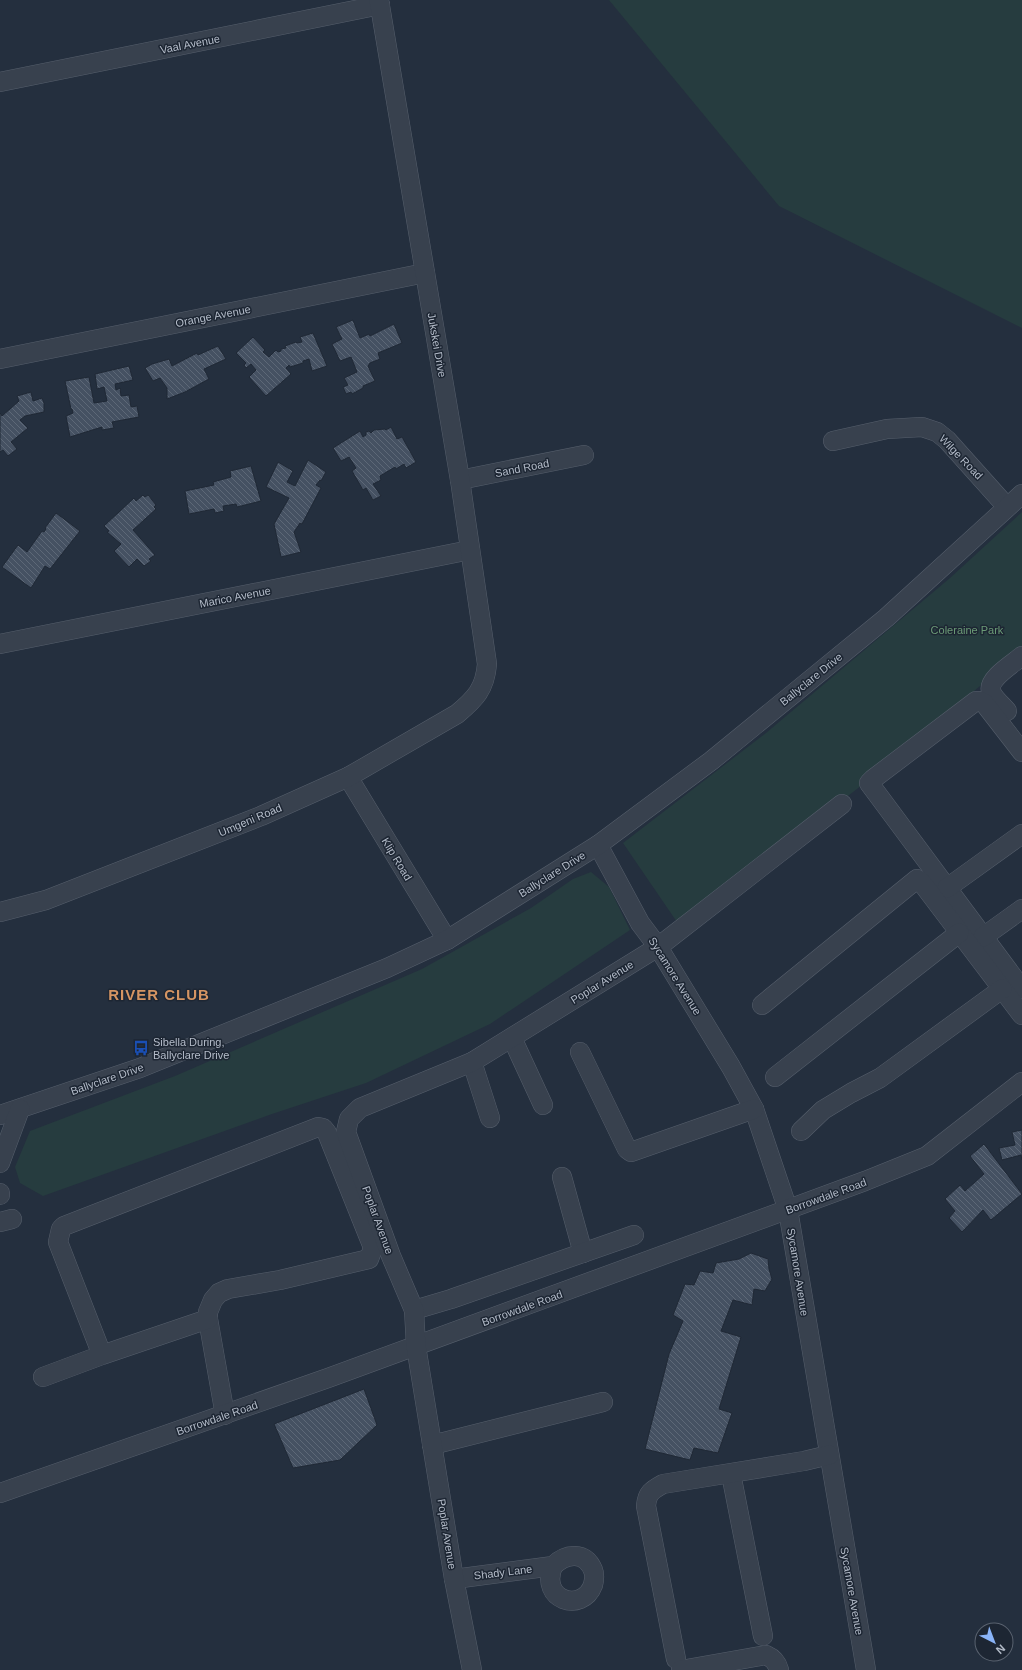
<svg xmlns="http://www.w3.org/2000/svg" width="1022" height="1670" viewBox="0 0 1022 1670" font-family="Helvetica,sans-serif">
<style>
.green{fill:#263c3f}
.building{fill:url(#building-back-hatch);stroke:#1f2835}
.lines{fill:none;stroke-linecap:round;stroke-linejoin:round}
.minor-casing{stroke:#565f6c;stroke-width:20}
.minor{stroke:#38414e;stroke-width:19}
.labels{text-anchor:middle;stroke-width:3;stroke-linejoin:round;paint-order:stroke}
.street-label{font-size:11px;fill:#b4bcc9;stroke:#1d2633}
.park-label{font-size:11px;fill:#6b9a76;stroke:#1d2633}
.poi-label{font-size:11px;fill:#b4bcc9;stroke:#1d2633;text-anchor:start}
.district-label{font-size:15px;font-weight:bold;letter-spacing:1px;fill:#d59563;stroke:#1d2633}
</style>
<defs>
<pattern id="building-back-hatch" width="6" height="6" patternUnits="userSpaceOnUse"><rect width="6" height="6" fill="#455162"/><path d="M-1 5l2 2M0 0l6 6M5-1l2 2" fill="none" stroke="#5d6877"/></pattern>
</defs>
<rect width="100%" height="100%" fill="#242f3e"/>
<g class="green">
<path d="M 609,0 L 1022,0 L 1022,328 L 779,206 Z"/>
<path d="M 1022,512 L 1022,651 L 857,789 L 679,925 L 623,843 L 766,733 L 950,578 Z"/>
<path d="M 591,872 L 609,887 L 630,930 L 490,1024 L 366,1083 L 272,1114 L 43,1196 L 20,1183 L 15,1167 L 30,1131 L 175,1076 L 422,969 L 531,908 L 573,879 Z"/>
</g>
<g class="building">
<path d="M 353,320 L 360,338 L 369,334 L 370,336 L 394,324 L 402,343 L 378,353 L 380,359 L 370,363 L 368,366 L 375,381 L 363,386 L 363,388 L 352,394 L 351,392 L 346,394 L 343,387 L 348,385 L 344,378 L 357,372 L 351,357 L 340,361 L 332,344 L 342,339 L 336,327 Z"/>
<path d="M 313,333 L 327,366 L 312,371 L 309,359 L 303,361 L 303,363 L 290,367 L 289,365 L 286,368 L 291,374 L 266,396 L 249,377 L 256,370 L 251,364 L 246,368 L 244,365 L 246,363 L 236,353 L 253,337 L 265,350 L 263,352 L 269,357 L 276,350 L 278,352 L 281,351 L 281,349 L 286,348 L 285,346 L 296,342 L 297,343 L 302,342 L 300,337 Z"/>
<path d="M 218,346 L 226,359 L 204,369 L 209,379 L 185,392 L 167,399 L 167,388 L 160,378 L 153,381 L 145,368 L 152,364 L 169,359 L 172,366 L 197,353 L 198,355 Z"/>
<path d="M 129,366 L 133,380 L 115,384 L 116,390 L 120,388 L 121,396 L 129,395 L 131,407 L 137,406 L 139,417 L 112,422 L 114,428 L 102,430 L 102,427 L 70,437 L 66,416 L 73,413 L 72,409 L 71,409 L 65,381 L 89,377 L 94,403 L 107,401 L 104,387 L 97,389 L 95,374 Z"/>
<path d="M 31,392 L 33,401 L 42,398 L 44,403 L 44,412 L 25,416 L 20,420 L 28,428 L 11,442 L 17,449 L 8,456 L 3,450 L 0,452 L 0,413 L 2,416 L 19,401 L 17,396 Z"/>
<path d="M 391,427 L 397,439 L 402,437 L 416,462 L 406,468 L 404,464 L 396,469 L 395,467 L 380,476 L 381,480 L 373,484 L 381,496 L 373,500 L 366,488 L 363,490 L 352,471 L 356,468 L 349,457 L 341,461 L 333,448 L 360,431 L 363,437 L 366,435 L 366,432 L 369,431 L 371,433 L 374,430 L 385,429 L 386,430 Z"/>
<path d="M 308,460 L 326,472 L 321,481 L 320,480 L 316,485 L 321,488 L 302,524 L 300,523 L 294,532 L 301,552 L 281,557 L 274,524 L 289,498 L 266,487 L 278,462 L 293,471 L 287,482 L 295,486 Z"/>
<path d="M 251,466 L 261,501 L 237,507 L 236,504 L 223,506 L 224,511 L 215,513 L 214,509 L 189,514 L 185,491 L 214,485 L 213,482 L 231,477 L 230,471 Z"/>
<path d="M 143,495 L 145,497 L 148,495 L 156,505 L 154,507 L 156,509 L 133,530 L 155,555 L 149,559 L 151,561 L 144,566 L 137,559 L 129,567 L 114,551 L 121,544 L 107,532 L 109,531 L 104,526 L 134,498 L 136,501 Z"/>
<path d="M 56,513 L 80,531 L 50,569 L 45,566 L 31,588 L 2,567 L 18,545 L 27,552 L 42,531 L 44,532 L 46,529 L 45,528 Z"/>
<path d="M 1022,1130 L 1022,1160 L 1021,1155 L 1002,1160 L 999,1148 L 1015,1145 L 1012,1132 Z"/>
<path d="M 984,1144 L 1022,1194 L 991,1220 L 983,1210 L 962,1232 L 949,1218 L 955,1211 L 945,1199 L 960,1185 L 965,1191 L 984,1174 L 970,1156 Z"/>
<path d="M 751,1253 L 768,1259 L 769,1269 L 772,1279 L 765,1291 L 754,1289 L 752,1305 L 733,1300 L 721,1331 L 741,1337 L 719,1409 L 732,1413 L 718,1453 L 694,1448 L 690,1460 L 645,1449 L 669,1354 L 683,1321 L 673,1315 L 685,1284 L 694,1285 L 700,1271 L 713,1273 L 716,1263 L 739,1259 Z"/>
<path d="M 364,1389 L 377,1425 L 340,1460 L 293,1468 L 274,1424 Z"/>
</g>
<g class="lines">
<g class="minor-casing">
<g id="minor">
<path d="M 0,82 L 380,5"/>
<path d="M 0,359 L 425,273"/>
<path d="M 833,441 L 887,429 L 922,427 L 937,432 L 947,440 L 1007,507"/>
<path d="M 460,480 L 584,455"/>
<path d="M 0,644 L 470,550"/>
<path d="M 1007,711 C 1002,705 993,698 991,691 C 987,679 1014,663 1022,656"/>
<path d="M 1022,752 L 984,703 L 980,701 L 976,701 L 873,779 L 869,783 L 1022,989"/>
<path d="M 348,777 L 447,940"/>
<path d="M 598,845 L 640,923 L 658,947 L 731,1067 L 754,1109 L 788,1210 L 866,1670"/>
<path d="M 947,888 L 1022,834"/>
<path d="M 0,912 L 46,900 L 261,816 L 348,777 L 457,714 C 475,699 485,689 487,664 L 460,480 L 379,0"/>
<path d="M 983,937 L 1022,909"/>
<path d="M 762,1005 L 917,879 L 922,883 L 1022,1015"/>
<path d="M 512,1038 L 543,1105"/>
<path d="M 580,1052 L 627,1149 L 631,1152 L 754,1109"/>
<path d="M 472,1062 L 490,1118"/>
<path d="M 775,1077 L 959,933"/>
<path d="M 0,1115 L 140,1068 L 387,968 L 447,940 L 598,845 L 711,761 L 886,618 L 1022,494"/>
<path d="M 801,1131 L 823,1110 L 851,1093 L 880,1078 L 1002,989"/>
<path d="M 0,1163 L 20,1109"/>
<path d="M 562,1177 L 583,1253"/>
<path d="M 0,1193 L 0,1195"/>
<path d="M 0,1222 L 12,1219"/>
<path d="M 414,1310 L 451,1299 L 634,1235"/>
<path d="M 208,1319 L 225,1415"/>
<path d="M 43,1377 L 102,1355 L 208,1319 L 208,1312 L 213,1300 L 219,1293 L 228,1289 L 280,1280 L 369,1259 L 372,1251 L 372,1245 L 327,1133 L 323,1128 L 318,1127 L 64,1226 L 61,1229 L 58,1242 L 102,1355"/>
<path d="M 432,1445 L 603,1402"/>
<path d="M 731,1474 L 763,1636"/>
<path d="M 0,1493 L 328,1378 L 865,1181 L 927,1156 L 1022,1082"/>
<path d="M 454,1579 L 553,1566 C 566,1553 585,1551 593,1570 C 595,1575 594,1581 593,1585 C 582,1614 539,1600 553,1566"/>
<path d="M 676,1659 L 646,1506 C 647,1493 652,1490 663,1484 L 804,1461 L 829,1455"/>
<path d="M 472,1670 L 454,1579 L 416,1346 L 414,1310 L 391,1256 L 346,1132 L 349,1119 L 360,1108 L 472,1062 L 658,947 L 842,804"/>
<path d="M 681,1670 L 766,1655 C 773,1658 777,1662 779,1670"/>
</g>
</g>
<use href="#minor" class="minor"/>
</g>
<defs>
<g id="bus-bare" transform="scale(1.2)"><path d="M-5-6H5V4H4V6H2V4H-2V6H-4V4H-5ZM-3.5-4V0h7V-4ZM-3.5 1.2v1.5H-2V1.2ZM2 1.2v1.5H3.5V1.2Z" fill="#1a4fb4" stroke="#1d2633" stroke-width="2.5" paint-order="stroke"/></g>
</defs>
<g fill-rule="evenodd">
<use href="#bus-bare" x="141" y="1048"/>
</g>
<g class="labels">
<g class="street-label">
<text transform="translate(190 44) rotate(-11)" y="4">Vaal Avenue</text>
<text transform="translate(213 316) rotate(-11)" y="4">Orange Avenue</text>
<text transform="translate(437 345) rotate(80)" y="4">Jukskei Drive</text>
<text transform="translate(961 457) rotate(46)" y="4">Wilge Road</text>
<text transform="translate(522 468) rotate(-11)" y="4">Sand Road</text>
<text transform="translate(235 597) rotate(-11)" y="4">Marico Avenue</text>
<text transform="translate(811 679) rotate(-39)" y="4">Ballyclare Drive</text>
<text transform="translate(250 820) rotate(-23)" y="4">Umgeni Road</text>
<text transform="translate(397 859) rotate(59)" y="4">Klip Road</text>
<text transform="translate(552 874) rotate(-32)" y="4">Ballyclare Drive</text>
<text transform="translate(675 976) rotate(58)" y="4">Sycamore Avenue</text>
<text transform="translate(602 982) rotate(-32)" y="4">Poplar Avenue</text>
<text transform="translate(107 1079) rotate(-19)" y="4">Ballyclare Drive</text>
<text transform="translate(826 1196) rotate(-20)" y="4">Borrowdale Road</text>
<text transform="translate(378 1220) rotate(70)" y="4">Poplar Avenue</text>
<text transform="translate(798 1272) rotate(81)" y="4">Sycamore Avenue</text>
<text transform="translate(522 1308) rotate(-20)" y="4">Borrowdale Road</text>
<text transform="translate(217 1418) rotate(-19)" y="4">Borrowdale Road</text>
<text transform="translate(447 1534) rotate(81)" y="4">Poplar Avenue</text>
<text transform="translate(503 1572) rotate(-7)" y="4">Shady Lane</text>
<text transform="translate(852 1591) rotate(80)" y="4">Sycamore Avenue</text>
</g>
<g class="park-label">
<text x="967" y="634">Coleraine Park</text>
</g>
<g class="poi-label">
<text x="153" y="1046">Sibella During,<tspan x="153" dy="13">Ballyclare Drive</tspan></text>
</g>
<g class="district-label">
<text x="159" y="1000">RIVER CLUB</text>
</g>
</g>
<g transform="translate(994 1642) rotate(138)"><circle r="19" fill="#1d2633" stroke="#59626f"/>
<path d="M0-3L7 15L0 10L-7 15Z" fill="#8ab4f8"/>
<text y="-6" font-size="11" font-weight="bold" text-anchor="middle" fill="#b4bcc9">N</text>
</g>
</svg>
